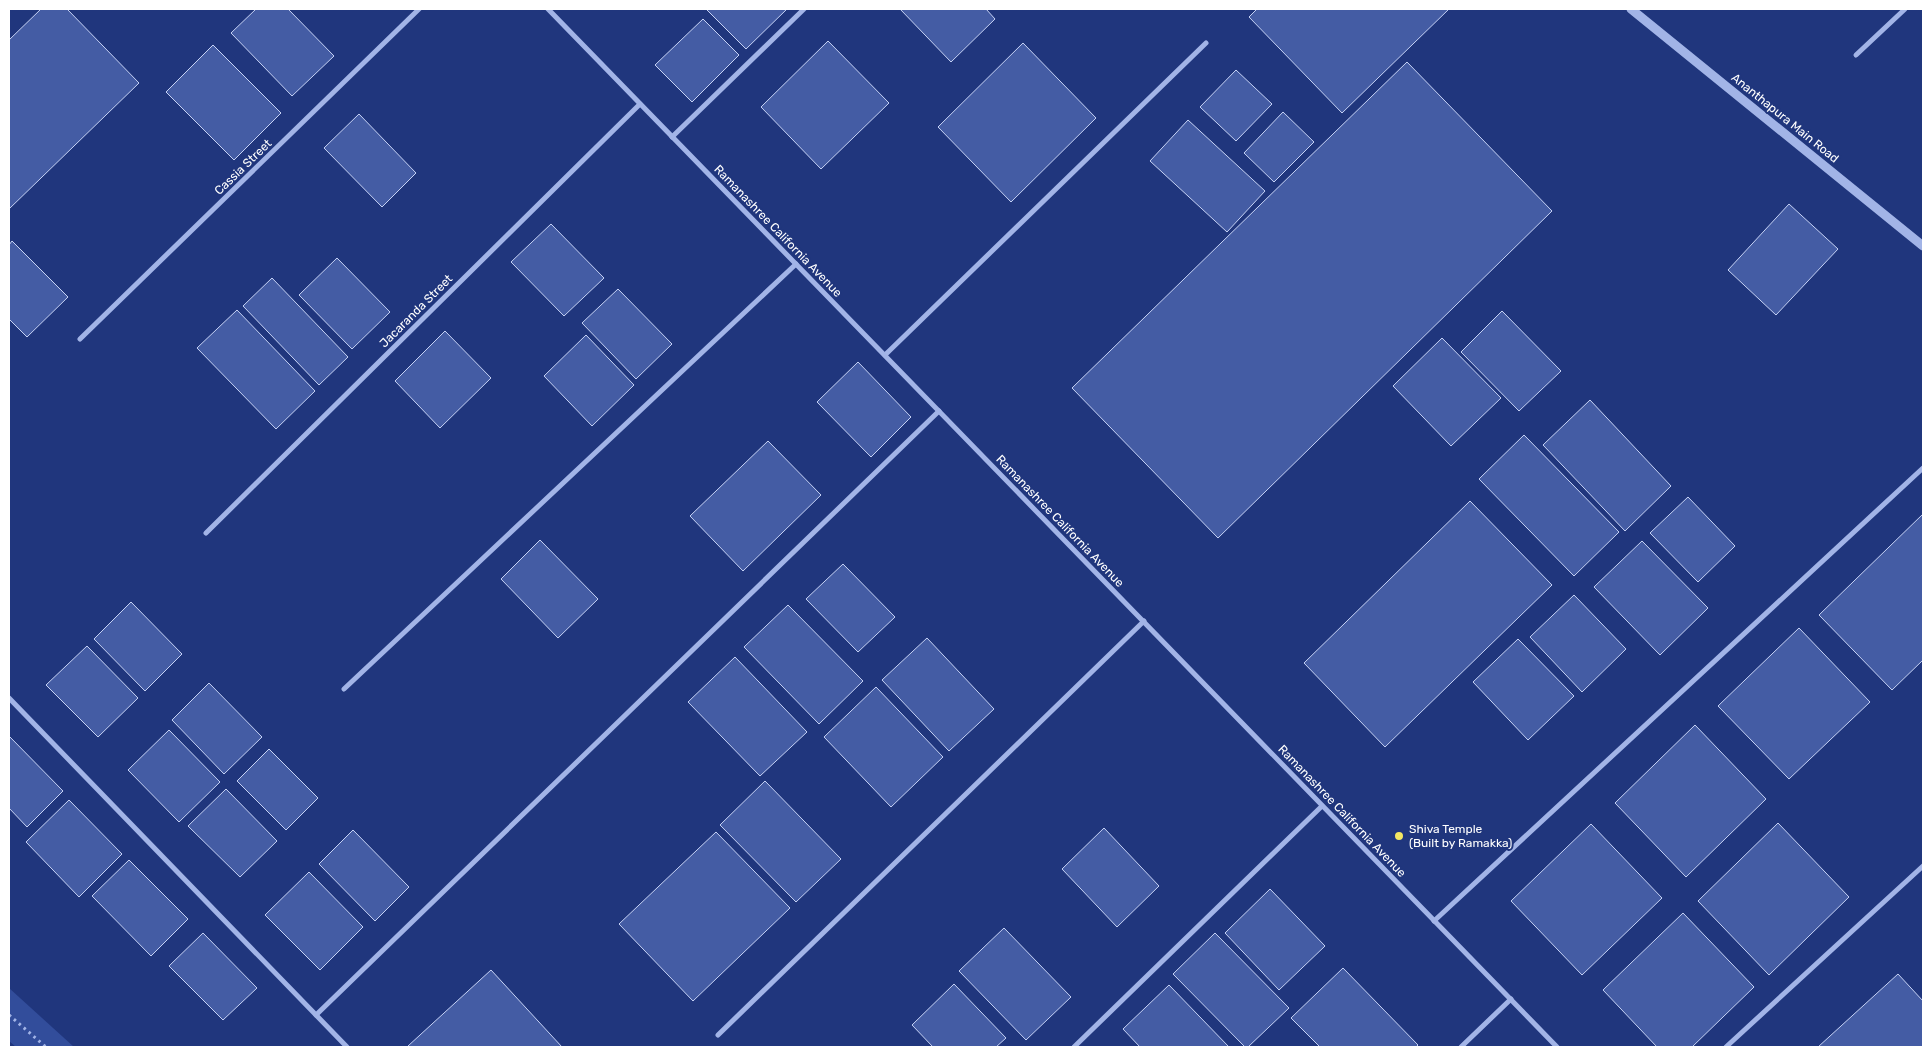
<svg xmlns="http://www.w3.org/2000/svg" width="1932" height="1056" viewBox="0 0 1932 1056" font-family="Rubik,sans-serif">
<style>
.green{fill:#324d9b}
.building{fill:#445ca4;stroke:#c6d2f5}
.lines{fill:none;stroke-linecap:round;stroke-linejoin:round}
.path{stroke:#a2b4e7;stroke-width:3;stroke-dasharray:2.5 4;stroke-linecap:butt}
.minor{stroke:#a2b4e7;stroke-width:5}
.tertiary{stroke:#a2b4e7;stroke-width:9}
.poi-dot{fill:#f4e763;stroke:#20367d;stroke-width:2}
.labels{text-anchor:middle;stroke-width:4;stroke-linejoin:round;paint-order:stroke}
.street-label{font-size:12px;fill:#fff;stroke:#20367d}
.poi-label{font-size:12px;fill:#fff;stroke:#20367d;text-anchor:start}
</style>
<rect width="100%" height="100%" fill="#20367d"/>
<path class="green" d="M 9,988 L 74,1047 L 16,1047 L 9,1041 Z"/>
<g class="building">
<path d="M 41,9 L 67,9 L 139,83 L 9,209 L 9,40 Z"/>
<path d="M 256,9 L 288,9 L 334,56 L 292,96 L 231,33 Z"/>
<path d="M 706,9 L 787,9 L 746,49 Z"/>
<path d="M 900,9 L 986,9 L 995,19 L 951,62 Z"/>
<path d="M 1257,9 L 1449,9 L 1342,113 L 1249,17 Z"/>
<path d="M 703,19 L 739,55 L 692,102 L 655,65 Z"/>
<path d="M 828,41 L 889,103 L 821,169 L 761,107 Z"/>
<path d="M 1023,43 L 1096,118 L 1011,202 L 938,127 Z"/>
<path d="M 213,45 L 281,113 L 234,160 L 166,92 Z"/>
<path d="M 1407,62 L 1552,211 L 1218,538 L 1072,388 Z"/>
<path d="M 1236,70 L 1272,104 L 1236,141 L 1200,107 Z"/>
<path d="M 1283,112 L 1314,142 L 1274,182 L 1244,153 Z"/>
<path d="M 359,114 L 416,173 L 382,207 L 324,148 Z"/>
<path d="M 1188,120 L 1265,191 L 1227,232 L 1150,161 Z"/>
<path d="M 1789,204 L 1838,249 L 1776,315 L 1728,270 Z"/>
<path d="M 551,224 L 604,278 L 564,316 L 511,262 Z"/>
<path d="M 12,241 L 68,297 L 27,337 L 9,319 L 9,245 Z"/>
<path d="M 337,258 L 390,312 L 352,349 L 299,295 Z"/>
<path d="M 272,278 L 348,357 L 319,385 L 243,306 Z"/>
<path d="M 618,289 L 672,344 L 636,379 L 582,323 Z"/>
<path d="M 237,310 L 315,391 L 276,429 L 197,348 Z"/>
<path d="M 1502,311 L 1561,371 L 1519,411 L 1461,352 Z"/>
<path d="M 445,331 L 491,378 L 440,428 L 395,381 Z"/>
<path d="M 586,335 L 634,385 L 592,426 L 544,376 Z"/>
<path d="M 1442,338 L 1501,398 L 1451,446 L 1393,386 Z"/>
<path d="M 858,362 L 911,417 L 871,457 L 817,402 Z"/>
<path d="M 1590,400 L 1671,486 L 1625,531 L 1543,445 Z"/>
<path d="M 1524,435 L 1619,532 L 1574,576 L 1479,479 Z"/>
<path d="M 768,441 L 821,495 L 743,571 L 690,516 Z"/>
<path d="M 1688,497 L 1735,546 L 1698,582 L 1650,533 Z"/>
<path d="M 1470,501 L 1552,585 L 1385,747 L 1304,663 Z"/>
<path d="M 1923,514 L 1923,660 L 1892,690 L 1819,615 Z"/>
<path d="M 540,540 L 598,599 L 558,638 L 501,579 Z"/>
<path d="M 1642,541 L 1708,608 L 1660,655 L 1594,587 Z"/>
<path d="M 843,564 L 895,617 L 858,652 L 806,599 Z"/>
<path d="M 1574,595 L 1626,649 L 1582,692 L 1530,637 Z"/>
<path d="M 131,602 L 182,654 L 145,691 L 94,639 Z"/>
<path d="M 788,605 L 863,681 L 819,724 L 744,647 Z"/>
<path d="M 1799,628 L 1870,702 L 1789,779 L 1718,706 Z"/>
<path d="M 927,638 L 994,709 L 949,751 L 882,680 Z"/>
<path d="M 1518,639 L 1574,696 L 1528,740 L 1473,682 Z"/>
<path d="M 87,646 L 138,698 L 98,737 L 46,685 Z"/>
<path d="M 735,657 L 807,732 L 760,776 L 688,702 Z"/>
<path d="M 209,683 L 262,737 L 224,774 L 172,720 Z"/>
<path d="M 876,687 L 943,757 L 891,807 L 824,737 Z"/>
<path d="M 1695,725 L 1766,799 L 1686,877 L 1615,803 Z"/>
<path d="M 169,730 L 220,782 L 179,822 L 128,770 Z"/>
<path d="M 9,736 L 63,791 L 27,827 L 9,808 Z"/>
<path d="M 269,749 L 318,798 L 286,830 L 237,781 Z"/>
<path d="M 765,781 L 841,859 L 796,902 L 720,825 Z"/>
<path d="M 226,789 L 277,841 L 240,877 L 188,826 Z"/>
<path d="M 69,800 L 122,854 L 79,897 L 26,842 Z"/>
<path d="M 1778,823 L 1849,897 L 1769,975 L 1698,901 Z"/>
<path d="M 1591,824 L 1662,898 L 1582,975 L 1511,901 Z"/>
<path d="M 1104,828 L 1159,886 L 1117,927 L 1062,869 Z"/>
<path d="M 353,830 L 409,887 L 375,921 L 319,864 Z"/>
<path d="M 716,832 L 790,908 L 693,1001 L 619,924 Z"/>
<path d="M 129,860 L 188,919 L 151,956 L 92,896 Z"/>
<path d="M 309,872 L 363,927 L 320,970 L 265,915 Z"/>
<path d="M 1270,889 L 1325,946 L 1279,990 L 1225,933 Z"/>
<path d="M 1683,913 L 1754,987 L 1692,1047 L 1657,1047 L 1603,990 Z"/>
<path d="M 1004,928 L 1071,997 L 1026,1040 L 959,971 Z"/>
<path d="M 203,933 L 257,988 L 223,1020 L 169,966 Z"/>
<path d="M 1215,933 L 1289,1008 L 1248,1047 L 1245,1047 L 1173,974 Z"/>
<path d="M 1343,968 L 1418,1045 L 1416,1047 L 1320,1047 L 1291,1018 Z"/>
<path d="M 491,970 L 562,1047 L 409,1047 L 408,1046 Z"/>
<path d="M 1898,974 L 1923,1001 L 1923,1047 L 1818,1047 Z"/>
<path d="M 954,984 L 1006,1038 L 996,1047 L 933,1047 L 912,1025 Z"/>
<path d="M 1169,985 L 1229,1047 L 1140,1047 L 1123,1029 Z"/>
</g>
<g class="lines">
<path class="path" d="M 9,1015 L 46,1047"/>
<g class="minor">
<path d="M 548,9 L 1557,1047"/>
<path d="M 1856,55 L 1905,9"/>
<path d="M 672,137 L 804,9"/>
<path d="M 80,339 L 419,9"/>
<path d="M 885,355 L 1206,43"/>
<path d="M 206,533 L 640,104"/>
<path d="M 344,689 L 796,264"/>
<path d="M 9,698 L 316,1015 L 939,411"/>
<path d="M 1434,921 L 1923,468"/>
<path d="M 316,1015 L 347,1047"/>
<path d="M 718,1035 L 1144,621"/>
<path d="M 1074,1047 L 1322,806"/>
<path d="M 1461,1047 L 1511,999"/>
<path d="M 1726,1047 L 1923,866"/>
</g>
<path class="tertiary" d="M 1631,9 L 1923,246"/>
</g>
<circle class="poi-dot" cx="1399" cy="836" r="5"/>
<g class="labels">
<g class="street-label">
<text transform="translate(1785 118) rotate(39)" y="4">Ananthapura Main Road</text>
<text transform="translate(243 167) rotate(-44)" y="4">Cassia Street</text>
<text transform="translate(778 231) rotate(46)" y="4">Ramanashree California Avenue</text>
<text transform="translate(416 311) rotate(-45)" y="4">Jacaranda Street</text>
<text transform="translate(1060 521) rotate(46)" y="4">Ramanashree California Avenue</text>
<text transform="translate(1342 811) rotate(46)" y="4">Ramanashree California Avenue</text>
</g>
<g class="poi-label">
<text x="1409" y="833">Shiva Temple<tspan x="1409" dy="14">(Built by Ramakka)</tspan></text>
</g>
</g>
<rect width="1932" height="1056" fill="none" stroke="#ffffff" stroke-width="20"/>
</svg>
